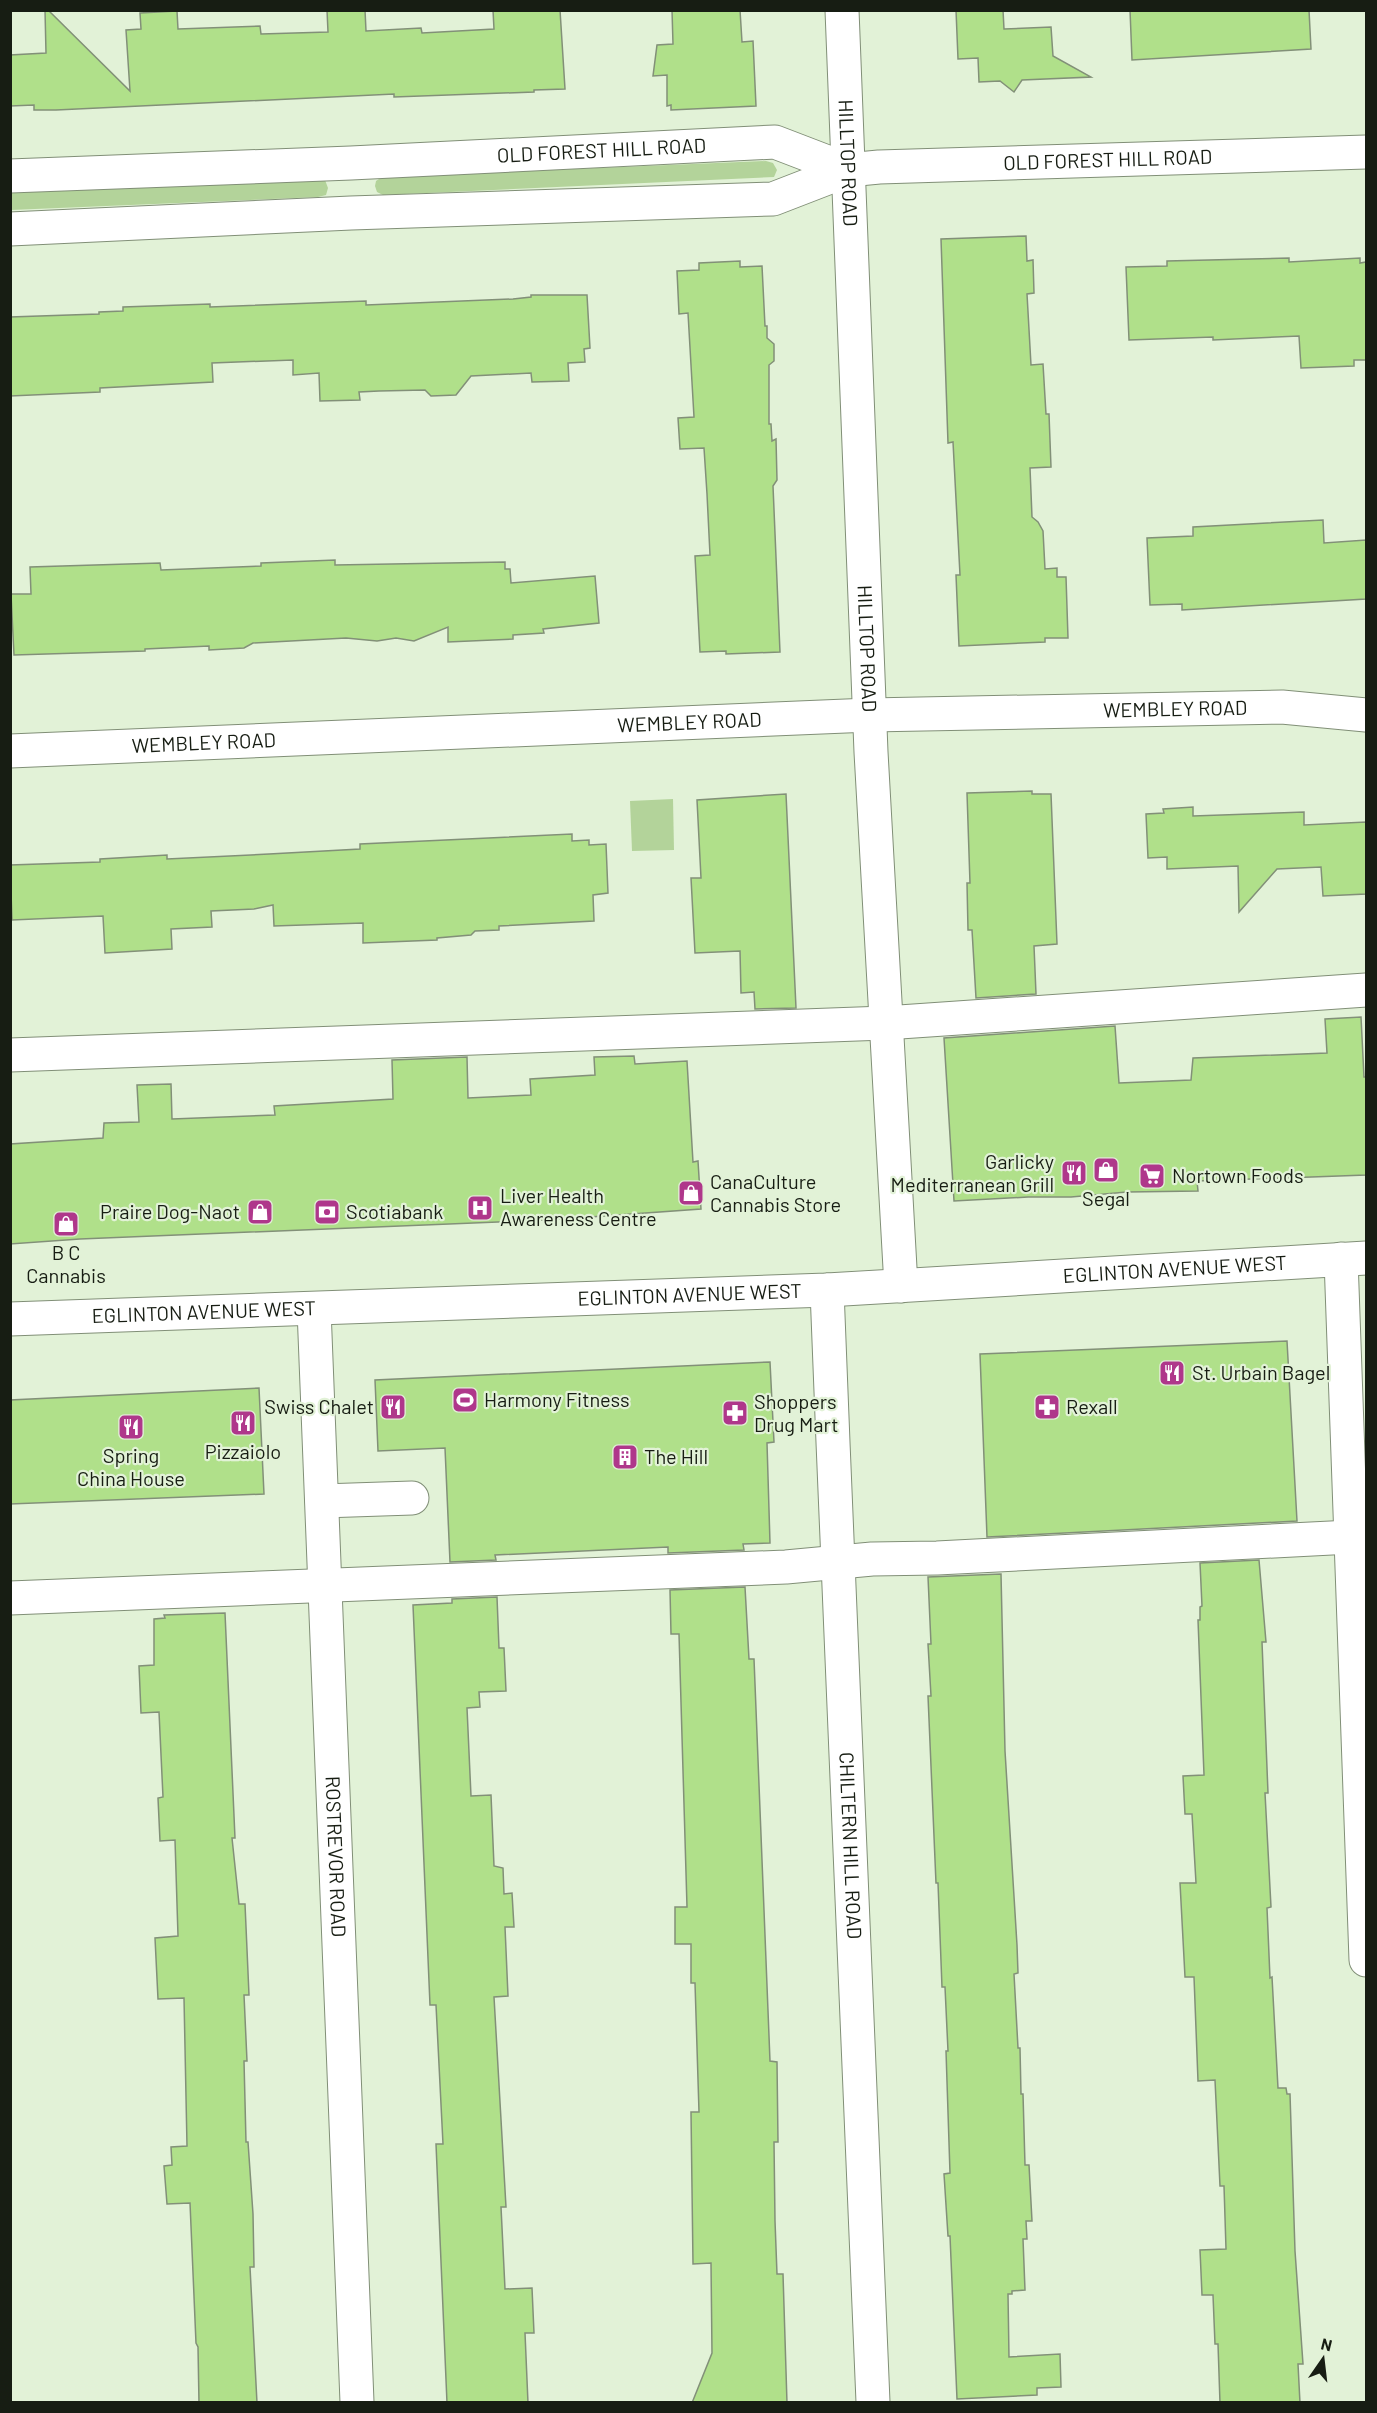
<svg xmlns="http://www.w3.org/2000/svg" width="1377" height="2413" viewBox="0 0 1377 2413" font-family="Barlow,sans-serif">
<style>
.green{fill:#b3d39a}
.building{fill:#b0e08a;stroke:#829078;stroke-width:1.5}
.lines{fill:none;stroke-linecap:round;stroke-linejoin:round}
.minor-casing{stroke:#818f77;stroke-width:35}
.major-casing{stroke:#818f77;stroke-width:35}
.minor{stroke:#fff;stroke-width:33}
.major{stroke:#fff;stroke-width:33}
.labels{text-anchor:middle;stroke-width:4.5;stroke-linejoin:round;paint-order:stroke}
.street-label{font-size:20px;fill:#171d13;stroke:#e2f2d7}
.poi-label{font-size:20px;fill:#171d13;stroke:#e2f2d7;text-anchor:start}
</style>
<rect width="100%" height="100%" fill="#e2f2d7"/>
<g class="green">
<path d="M 766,161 L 773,163 L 777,170 L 774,177 L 383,195 L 377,192 L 375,186 L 376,181 L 382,177 Z"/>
<path d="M 325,180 L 328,188 L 326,195 L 318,197 L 11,210 L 10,191 Z"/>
<path d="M 673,799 L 674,850 L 632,851 L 630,801 Z"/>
</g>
<g class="building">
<path d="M 45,10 L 48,10 L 130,91 L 126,30 L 141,29 L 140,13 L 177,11 L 178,29 L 260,26 L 261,34 L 328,32 L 327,10 L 365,10 L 366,31 L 421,28 L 422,33 L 494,29 L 493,10 L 560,10 L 565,89 L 534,90 L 534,92 L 394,97 L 394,94 L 56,110 L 34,110 L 34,105 L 10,106 L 10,55 L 46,53 Z"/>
<path d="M 672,10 L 740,10 L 742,42 L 753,41 L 756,106 L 671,110 L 671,105 L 667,106 L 667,75 L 653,76 L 657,45 L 673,44 Z"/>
<path d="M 956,10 L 1003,10 L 1004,29 L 1051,27 L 1053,56 L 1091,77 L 1022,80 L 1014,92 L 1000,81 L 979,82 L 978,58 L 958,59 Z"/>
<path d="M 1130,10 L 1309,10 L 1311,49 L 1132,60 Z"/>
<path d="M 1026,236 L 1027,261 L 1033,260 L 1034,293 L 1027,294 L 1031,365 L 1043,364 L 1046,414 L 1049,414 L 1051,467 L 1030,468 L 1032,517 L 1038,522 L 1043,531 L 1045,569 L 1057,568 L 1057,577 L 1066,577 L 1068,638 L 1045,638 L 1045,642 L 959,646 L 956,575 L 960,575 L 953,442 L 948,443 L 941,239 Z"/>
<path d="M 1289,258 L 1289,262 L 1360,258 L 1360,263 L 1366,262 L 1366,360 L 1354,360 L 1354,366 L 1301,368 L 1299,336 L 1213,340 L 1213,337 L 1129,340 L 1126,267 L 1167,266 L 1167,261 Z"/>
<path d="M 740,261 L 740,267 L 762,266 L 765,326 L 767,326 L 767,338 L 774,344 L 774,361 L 769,365 L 769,424 L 771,424 L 772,441 L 776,439 L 777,480 L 773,486 L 780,652 L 726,654 L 726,651 L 700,652 L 695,556 L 710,555 L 707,494 L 704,448 L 680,449 L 678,418 L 694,417 L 688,313 L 679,314 L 677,271 L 699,270 L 699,263 Z"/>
<path d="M 531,295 L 587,295 L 590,348 L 584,349 L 585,362 L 568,363 L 569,381 L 532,382 L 531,373 L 471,376 L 456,395 L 431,396 L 425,390 L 379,391 L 359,392 L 360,400 L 320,401 L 319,373 L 293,375 L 293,360 L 212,363 L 213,382 L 100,388 L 100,392 L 10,396 L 10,317 L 99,314 L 99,312 L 123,311 L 123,307 L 210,304 L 210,307 L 366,301 L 366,305 L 513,299 L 531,297 Z"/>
<path d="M 1323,520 L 1324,543 L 1366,540 L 1366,599 L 1182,610 L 1182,604 L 1150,605 L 1147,538 L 1193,536 L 1193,527 Z"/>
<path d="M 335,560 L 335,565 L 505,562 L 505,569 L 510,569 L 511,583 L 595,576 L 599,623 L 543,629 L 544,633 L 513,635 L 513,639 L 448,642 L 448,627 L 414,641 L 396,638 L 377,641 L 346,638 L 253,643 L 244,648 L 209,650 L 209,646 L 145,649 L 145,651 L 14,655 L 11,594 L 31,594 L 30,567 L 160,563 L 161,570 L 261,566 L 261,563 Z"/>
<path d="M 1032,791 L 1032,794 L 1051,794 L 1057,944 L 1034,946 L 1036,994 L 976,998 L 972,930 L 968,930 L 967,883 L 970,883 L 967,793 Z"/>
<path d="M 786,794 L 796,1008 L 755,1009 L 754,992 L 741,993 L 740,951 L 695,953 L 691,878 L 701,878 L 697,800 Z"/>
<path d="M 1193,807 L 1193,816 L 1304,812 L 1304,825 L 1366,822 L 1366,894 L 1323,896 L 1321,867 L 1277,869 L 1239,912 L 1238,866 L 1167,869 L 1167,857 L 1148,858 L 1146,814 L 1164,813 L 1163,809 Z"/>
<path d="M 572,834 L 572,841 L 589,840 L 589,845 L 606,844 L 608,893 L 593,895 L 594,921 L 499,926 L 499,930 L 475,931 L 471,935 L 437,938 L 437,940 L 363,943 L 363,923 L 274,926 L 273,905 L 254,909 L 211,911 L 212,927 L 171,929 L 172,949 L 105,953 L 103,916 L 12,920 L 10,865 L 100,862 L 100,859 L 167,855 L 167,859 L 269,854 L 360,849 L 360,844 Z"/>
<path d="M 1361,1017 L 1364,1077 L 1366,1077 L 1366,1175 L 1197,1181 L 1198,1191 L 1127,1192 L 1071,1197 L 1028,1197 L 954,1201 L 944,1038 L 1115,1026 L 1119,1083 L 1191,1080 L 1193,1058 L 1327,1053 L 1325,1019 Z"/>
<path d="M 634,1056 L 635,1064 L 687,1061 L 693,1162 L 698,1161 L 701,1209 L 548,1220 L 80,1239 L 10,1244 L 10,1144 L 103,1138 L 104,1123 L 139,1122 L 137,1085 L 171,1084 L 172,1119 L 275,1115 L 274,1106 L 393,1099 L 392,1060 L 467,1057 L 468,1098 L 531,1095 L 530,1079 L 595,1075 L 594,1057 Z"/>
<path d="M 1287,1341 L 1297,1521 L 987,1537 L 980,1354 Z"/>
<path d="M 770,1362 L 774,1442 L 767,1443 L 770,1543 L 743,1544 L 744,1550 L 668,1553 L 668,1547 L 495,1555 L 496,1560 L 450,1562 L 445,1448 L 378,1451 L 375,1380 Z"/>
<path d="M 259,1388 L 264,1494 L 10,1504 L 10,1400 Z"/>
<path d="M 1259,1560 L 1266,1642 L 1262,1642 L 1268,1793 L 1265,1793 L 1271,1907 L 1267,1908 L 1270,1978 L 1272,1977 L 1278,2088 L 1286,2088 L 1287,2094 L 1290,2094 L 1295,2251 L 1303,2364 L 1298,2364 L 1300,2403 L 1220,2403 L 1218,2344 L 1215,2344 L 1213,2295 L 1202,2295 L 1200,2250 L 1226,2249 L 1224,2186 L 1220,2186 L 1215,2080 L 1198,2081 L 1194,1977 L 1185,1977 L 1180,1883 L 1196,1883 L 1192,1814 L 1185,1814 L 1183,1776 L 1204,1775 L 1198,1620 L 1200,1620 L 1200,1607 L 1202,1606 L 1200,1563 Z"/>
<path d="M 1001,1574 L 1005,1751 L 1017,1945 L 1018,1973 L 1014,1974 L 1018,2048 L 1020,2048 L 1021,2094 L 1023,2094 L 1025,2165 L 1029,2165 L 1032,2221 L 1026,2221 L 1027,2239 L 1023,2239 L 1025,2290 L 1012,2291 L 1012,2294 L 1008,2294 L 1009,2357 L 1060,2354 L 1061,2387 L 1037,2388 L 1037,2395 L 957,2399 L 950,2236 L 948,2236 L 944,2174 L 950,2173 L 946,2051 L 948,2051 L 945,1987 L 942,1987 L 938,1883 L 936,1883 L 928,1696 L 931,1696 L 928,1644 L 931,1644 L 928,1577 Z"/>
<path d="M 745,1587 L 749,1659 L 754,1659 L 770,2061 L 777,2062 L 778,2142 L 774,2142 L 775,2221 L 777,2274 L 783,2274 L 787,2403 L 692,2403 L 712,2353 L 711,2263 L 693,2264 L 691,2112 L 699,2112 L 695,1983 L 691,1983 L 691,1944 L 675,1944 L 675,1907 L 687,1907 L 679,1634 L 671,1634 L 670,1590 Z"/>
<path d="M 497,1597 L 499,1648 L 504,1648 L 506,1691 L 479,1692 L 480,1707 L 467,1708 L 471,1796 L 491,1795 L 494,1866 L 503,1868 L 504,1894 L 512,1893 L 514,1927 L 505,1927 L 508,1996 L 494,1997 L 506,2207 L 501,2207 L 505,2289 L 532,2288 L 534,2333 L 525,2333 L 528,2403 L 447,2403 L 436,2144 L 443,2144 L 436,2005 L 430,2005 L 413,1605 L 452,1603 L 452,1599 Z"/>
<path d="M 225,1613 L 235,1838 L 232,1838 L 239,1904 L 245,1904 L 249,1995 L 244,1995 L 247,2061 L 244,2061 L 246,2142 L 248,2142 L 253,2214 L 254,2267 L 250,2267 L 257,2403 L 199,2403 L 198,2347 L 196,2343 L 190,2203 L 167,2204 L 164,2166 L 172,2165 L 171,2147 L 187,2146 L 184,1998 L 158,1999 L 155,1938 L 178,1936 L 175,1840 L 160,1841 L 158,1798 L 163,1797 L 159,1712 L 141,1713 L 139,1666 L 154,1665 L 154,1619 L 165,1618 L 164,1615 Z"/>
</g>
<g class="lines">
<g class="minor-casing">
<g id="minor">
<path id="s1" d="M 842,10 L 871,752 L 901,1286"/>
<path id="s2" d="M 10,176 L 351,163 L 775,142 L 848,170"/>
<path id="s3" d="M 10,229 L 351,213 L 773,199 L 848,170 L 879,167 L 1366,152"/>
<path id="s4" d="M 10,751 L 870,715 L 1282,707 L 1366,715"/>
<path d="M 10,1055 L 885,1023 L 1366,990"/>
<path d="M 1341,1259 L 1366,1960"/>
<path id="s5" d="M 827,1290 C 841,1661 860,2032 873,2402"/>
<path id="s6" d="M 314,1309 L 357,2402"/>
<path d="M 322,1501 L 412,1498"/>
<path d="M 10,1598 L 786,1567 L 872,1559 L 937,1558 L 1351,1537"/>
</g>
</g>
<g class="major-casing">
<g id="major">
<path id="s7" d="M 10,1319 L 827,1290 L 1366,1258"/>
</g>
</g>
<use href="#minor" class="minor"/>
<use href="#major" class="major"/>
</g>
<defs>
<g id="shop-square" transform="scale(1.35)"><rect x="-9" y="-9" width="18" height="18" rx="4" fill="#af378b" stroke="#e2f2d7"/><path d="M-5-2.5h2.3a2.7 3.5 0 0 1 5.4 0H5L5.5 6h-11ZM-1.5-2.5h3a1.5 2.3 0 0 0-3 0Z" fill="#fff"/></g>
<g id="restaurant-square" transform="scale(1.35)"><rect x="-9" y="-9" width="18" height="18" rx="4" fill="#af378b" stroke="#e2f2d7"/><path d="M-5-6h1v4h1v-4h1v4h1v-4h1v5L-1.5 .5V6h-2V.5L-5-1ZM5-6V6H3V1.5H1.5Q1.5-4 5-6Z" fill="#fff"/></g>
<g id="supermarket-square" transform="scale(1.35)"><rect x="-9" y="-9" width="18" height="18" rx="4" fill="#af378b" stroke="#e2f2d7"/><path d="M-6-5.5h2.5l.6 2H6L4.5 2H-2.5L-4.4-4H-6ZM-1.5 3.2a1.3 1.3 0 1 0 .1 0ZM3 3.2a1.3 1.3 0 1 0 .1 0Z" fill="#fff"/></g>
<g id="hospital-square" transform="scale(1.35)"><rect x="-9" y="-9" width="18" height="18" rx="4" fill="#af378b" stroke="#e2f2d7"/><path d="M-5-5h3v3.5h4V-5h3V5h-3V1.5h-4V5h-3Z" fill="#fff"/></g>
<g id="bank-square" transform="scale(1.35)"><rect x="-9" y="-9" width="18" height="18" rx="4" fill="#af378b" stroke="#e2f2d7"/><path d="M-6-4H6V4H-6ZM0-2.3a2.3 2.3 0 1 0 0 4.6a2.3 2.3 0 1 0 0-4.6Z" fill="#fff"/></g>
<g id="stadium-square" transform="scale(1.35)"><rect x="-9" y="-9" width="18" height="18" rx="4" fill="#af378b" stroke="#e2f2d7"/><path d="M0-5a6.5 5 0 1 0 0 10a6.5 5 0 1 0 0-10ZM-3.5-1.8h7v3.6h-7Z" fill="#fff"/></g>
<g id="pharmacy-square" transform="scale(1.35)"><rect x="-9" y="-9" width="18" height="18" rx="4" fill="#af378b" stroke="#e2f2d7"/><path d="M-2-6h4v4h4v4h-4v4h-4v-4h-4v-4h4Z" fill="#fff"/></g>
<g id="building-square" transform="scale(1.35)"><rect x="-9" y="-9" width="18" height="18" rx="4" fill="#af378b" stroke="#e2f2d7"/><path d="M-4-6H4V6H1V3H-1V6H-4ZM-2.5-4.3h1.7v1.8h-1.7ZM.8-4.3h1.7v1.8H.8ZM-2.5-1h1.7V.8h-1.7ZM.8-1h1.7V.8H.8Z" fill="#fff"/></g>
</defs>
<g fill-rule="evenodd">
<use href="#shop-square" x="1106" y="1170"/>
<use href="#restaurant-square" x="1074" y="1173"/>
<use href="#supermarket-square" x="1152" y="1176"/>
<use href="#shop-square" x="691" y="1193"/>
<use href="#hospital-square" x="480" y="1208"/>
<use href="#shop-square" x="260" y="1212"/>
<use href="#bank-square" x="327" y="1212"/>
<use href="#shop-square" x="66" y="1224"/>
<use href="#restaurant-square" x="1172" y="1373"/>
<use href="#stadium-square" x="465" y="1400"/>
<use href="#restaurant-square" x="393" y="1407"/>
<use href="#pharmacy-square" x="1047" y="1407"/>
<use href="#pharmacy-square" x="735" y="1413"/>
<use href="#restaurant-square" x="243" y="1423"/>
<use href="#restaurant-square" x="131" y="1427"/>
<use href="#building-square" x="625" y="1457"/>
</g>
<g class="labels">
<g class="street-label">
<text dy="7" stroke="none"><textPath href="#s2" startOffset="592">OLD FOREST HILL ROAD</textPath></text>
<text dy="7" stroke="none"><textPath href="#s3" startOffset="1104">OLD FOREST HILL ROAD</textPath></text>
<text dy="7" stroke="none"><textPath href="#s1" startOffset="153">HILLTOP ROAD</textPath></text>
<text dy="7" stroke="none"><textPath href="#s1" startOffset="639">HILLTOP ROAD</textPath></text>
<text dy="7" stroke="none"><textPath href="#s4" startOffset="1166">WEMBLEY ROAD</textPath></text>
<text dy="7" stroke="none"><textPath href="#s4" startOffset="680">WEMBLEY ROAD</textPath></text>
<text dy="7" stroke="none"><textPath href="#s4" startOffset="194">WEMBLEY ROAD</textPath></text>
<text dy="7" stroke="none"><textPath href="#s7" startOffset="1166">EGLINTON AVENUE WEST</textPath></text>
<text dy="7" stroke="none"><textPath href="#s7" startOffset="680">EGLINTON AVENUE WEST</textPath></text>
<text dy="7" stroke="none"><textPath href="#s7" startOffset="194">EGLINTON AVENUE WEST</textPath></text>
<text dy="7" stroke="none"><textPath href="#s5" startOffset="556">CHILTERN HILL ROAD</textPath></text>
<text dy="7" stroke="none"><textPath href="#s6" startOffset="548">ROSTREVOR ROAD</textPath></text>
</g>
<g class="poi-label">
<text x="1054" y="1169" text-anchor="end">Garlicky<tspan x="1054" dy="23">Mediterranean Grill</tspan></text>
<text x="1172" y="1183">Nortown Foods</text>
<text x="710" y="1189">CanaCulture<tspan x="710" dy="23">Cannabis Store</tspan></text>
<text x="500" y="1203">Liver Health<tspan x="500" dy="23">Awareness Centre</tspan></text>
<text x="1106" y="1206" text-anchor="middle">Segal</text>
<text x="240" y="1219" text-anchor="end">Praire Dog-Naot</text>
<text x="346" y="1219">Scotiabank</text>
<text x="66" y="1260" text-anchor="middle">B C<tspan x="66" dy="23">Cannabis</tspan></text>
<text x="1192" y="1380">St. Urbain Bagel</text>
<text x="484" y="1407">Harmony Fitness</text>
<text x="754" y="1409">Shoppers<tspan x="754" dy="23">Drug Mart</tspan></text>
<text x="374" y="1414" text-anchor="end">Swiss Chalet</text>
<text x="1066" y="1414">Rexall</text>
<text x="243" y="1459" text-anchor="middle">Pizzaiolo</text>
<text x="131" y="1463" text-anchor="middle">Spring<tspan x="131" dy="23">China House</tspan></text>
<text x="644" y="1464">The Hill</text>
</g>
</g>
<rect width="1377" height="2413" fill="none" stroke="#171d13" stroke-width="24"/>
<g transform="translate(1323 2359) rotate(14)" stroke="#e2f2d7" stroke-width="4.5" paint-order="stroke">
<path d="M0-4.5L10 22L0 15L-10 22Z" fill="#171d13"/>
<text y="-9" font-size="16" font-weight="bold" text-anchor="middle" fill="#171d13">N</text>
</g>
</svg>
